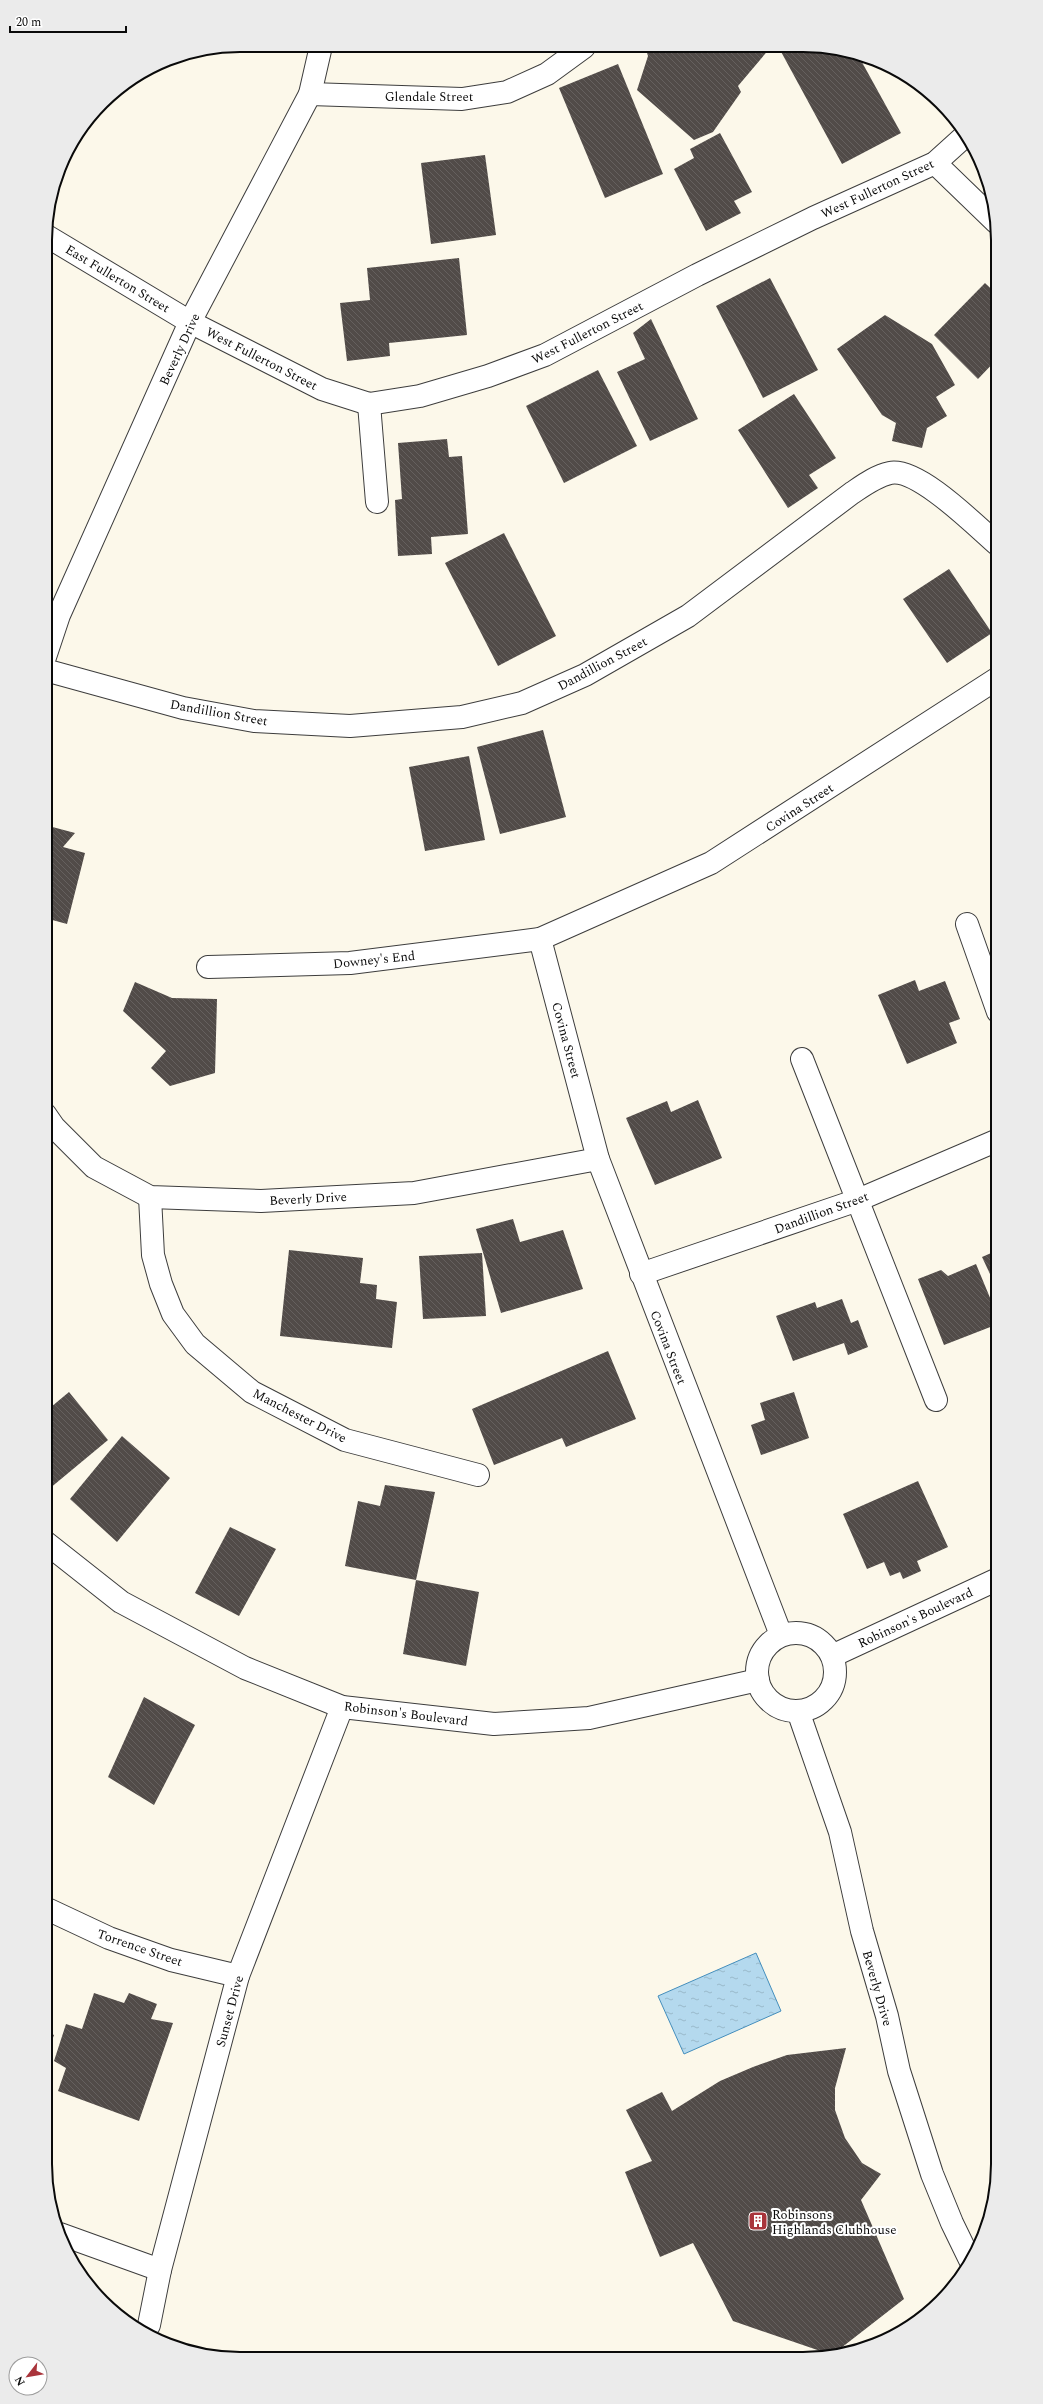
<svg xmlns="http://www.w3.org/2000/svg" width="1043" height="2404" viewBox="0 0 1043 2404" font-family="Spectral,serif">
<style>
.water{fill:url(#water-ripples);stroke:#448ebc}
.building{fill:url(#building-back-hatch)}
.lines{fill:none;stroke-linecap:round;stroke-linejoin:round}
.street-casing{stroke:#3d3d3d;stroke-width:24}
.street{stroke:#fff;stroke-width:22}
.labels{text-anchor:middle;stroke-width:4;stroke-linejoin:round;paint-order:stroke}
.street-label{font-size:13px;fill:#0a0a0a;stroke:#fff}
.poi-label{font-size:13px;fill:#0a0a0a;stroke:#fff;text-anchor:start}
.rim{fill:none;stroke:#0a0a0a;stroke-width:2}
</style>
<defs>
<pattern id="water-ripples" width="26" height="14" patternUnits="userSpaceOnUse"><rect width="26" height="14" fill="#b4d9ee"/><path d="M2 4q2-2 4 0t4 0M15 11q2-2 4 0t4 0" fill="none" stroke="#99b9cb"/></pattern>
<pattern id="building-back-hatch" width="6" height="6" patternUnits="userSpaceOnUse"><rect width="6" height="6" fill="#514b48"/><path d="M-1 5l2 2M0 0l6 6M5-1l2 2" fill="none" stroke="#65605e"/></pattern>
</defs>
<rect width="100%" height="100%" fill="#fcf8ea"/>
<path class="water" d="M 756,1953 L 781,2011 L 684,2054 L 658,1996 Z"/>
<g class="building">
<path d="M 645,47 L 681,48 L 770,48 L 738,86 L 741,92 L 713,132 L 694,140 L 637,90 L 648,56 Z"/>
<path d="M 779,48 L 841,49 L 858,55 L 901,133 L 842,164 Z"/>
<path d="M 618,64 L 663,174 L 605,198 L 559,88 Z"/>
<path d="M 720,133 L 752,192 L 734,201 L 741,213 L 706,231 L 674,169 L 694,158 L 690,149 Z"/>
<path d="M 485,155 L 496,235 L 431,244 L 421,163 Z"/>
<path d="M 459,258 L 467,335 L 389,343 L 390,356 L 347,361 L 340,303 L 370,300 L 367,268 Z"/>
<path d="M 770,278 L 818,370 L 763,398 L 716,306 Z"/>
<path d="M 985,283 L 998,295 L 998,358 L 978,379 L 934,335 Z"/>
<path d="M 885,315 L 932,344 L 955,385 L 936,397 L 947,416 L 927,428 L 922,448 L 892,441 L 896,423 L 882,415 L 837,349 Z"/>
<path d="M 651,319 L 698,419 L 650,441 L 617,372 L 645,359 L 633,333 Z"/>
<path d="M 598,370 L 637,446 L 564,483 L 526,406 Z"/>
<path d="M 998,378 L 998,390 L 991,385 Z"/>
<path d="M 794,394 L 836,458 L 809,475 L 818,488 L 788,508 L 738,430 Z"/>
<path d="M 447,439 L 449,457 L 462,456 L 468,534 L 431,537 L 432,554 L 398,556 L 395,500 L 402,499 L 398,443 Z"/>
<path d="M 504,533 L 556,636 L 498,666 L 445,563 Z"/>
<path d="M 949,569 L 992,633 L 947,663 L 903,599 Z"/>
<path d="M 543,730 L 566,817 L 500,834 L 477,747 Z"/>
<path d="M 469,756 L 485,840 L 425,851 L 409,767 Z"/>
<path d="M 45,825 L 75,833 L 63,847 L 85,853 L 67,924 L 45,918 Z"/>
<path d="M 915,980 L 919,991 L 945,981 L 960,1019 L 949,1023 L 957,1043 L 907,1064 L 878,995 Z"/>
<path d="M 135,982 L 172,998 L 217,999 L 215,1073 L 170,1086 L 151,1068 L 166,1051 L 123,1011 Z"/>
<path d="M 698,1100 L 722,1158 L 655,1185 L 626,1118 L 667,1101 L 671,1112 Z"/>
<path d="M 513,1219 L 520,1242 L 563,1230 L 583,1289 L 501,1313 L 476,1229 Z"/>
<path d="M 289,1250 L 363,1258 L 360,1283 L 377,1285 L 376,1299 L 397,1302 L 392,1348 L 280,1336 Z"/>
<path d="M 998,1250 L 998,1291 L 982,1257 Z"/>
<path d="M 482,1253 L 486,1316 L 423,1319 L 419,1256 Z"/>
<path d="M 976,1264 L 998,1317 L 998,1324 L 944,1345 L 918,1279 L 941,1270 L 948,1276 Z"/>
<path d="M 842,1299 L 851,1323 L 858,1320 L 868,1347 L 848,1355 L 844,1343 L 793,1361 L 776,1316 L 815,1302 L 817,1308 Z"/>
<path d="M 608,1351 L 636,1419 L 566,1447 L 562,1438 L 494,1465 L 472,1409 Z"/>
<path d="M 69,1392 L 108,1440 L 49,1489 L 45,1484 L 45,1412 Z"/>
<path d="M 794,1392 L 809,1438 L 761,1455 L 751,1425 L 765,1420 L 760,1403 Z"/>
<path d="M 122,1436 L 170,1478 L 117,1542 L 70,1499 Z"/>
<path d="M 918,1481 L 948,1547 L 917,1561 L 921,1571 L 903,1579 L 900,1572 L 890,1576 L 884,1562 L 867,1569 L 843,1514 Z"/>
<path d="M 385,1485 L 435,1492 L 416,1580 L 345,1566 L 358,1501 L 380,1506 Z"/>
<path d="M 230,1527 L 276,1549 L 239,1616 L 195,1593 Z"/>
<path d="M 416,1580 L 479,1592 L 466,1666 L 403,1654 Z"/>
<path d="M 144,1697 L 195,1725 L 154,1805 L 108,1777 Z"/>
<path d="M 94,1993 L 124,2003 L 129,1993 L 157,2004 L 151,2019 L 173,2023 L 139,2121 L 58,2091 L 66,2068 L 54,2061 L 66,2024 L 82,2029 Z"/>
<path d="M 45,2031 L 54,2035 L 45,2059 Z"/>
<path d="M 846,2048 L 835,2088 L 835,2110 L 845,2138 L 862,2163 L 881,2174 L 861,2200 L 904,2299 L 832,2355 L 733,2321 L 693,2243 L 660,2257 L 625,2172 L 652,2161 L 626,2110 L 662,2092 L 672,2111 L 720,2081 L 753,2067 L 787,2055 Z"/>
</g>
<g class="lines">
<g class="street-casing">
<g id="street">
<path d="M 310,94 L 462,99 L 507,92 L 547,74 L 584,47"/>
<path d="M 935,163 L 996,222"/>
<path d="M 45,235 L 190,322 L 322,389 L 369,404 L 420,396 L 488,376 L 545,355 L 697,275 L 813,218 L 935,163 L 966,135"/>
<path d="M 369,404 L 377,502"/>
<path d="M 45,657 L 59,615 L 190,322 L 310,94 L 321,46"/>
<path d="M 45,670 L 183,708 L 254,721 L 350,726 L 462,717 L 522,703 L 585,675 L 688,616 L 852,493 C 864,485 876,476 890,473 C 918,467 977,527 998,545"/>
<path d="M 967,924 L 998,1012"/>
<path d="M 540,939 L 598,1159 L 781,1635"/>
<path d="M 208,967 L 350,963 L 540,939 L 711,863 L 998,678"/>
<path d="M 802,1059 L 936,1400"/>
<path d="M 45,1114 L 54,1127 L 94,1167 L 150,1197 L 261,1201 L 414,1193 L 598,1159"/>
<path d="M 150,1197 L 153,1255 L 161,1284 L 173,1314 L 195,1344 L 252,1392 L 345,1440 L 478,1475"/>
<path d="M 641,1274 L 858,1200 L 998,1140"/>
<path d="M 45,1542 L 121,1602 L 245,1668 L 342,1707 L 494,1724 L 589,1718 L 758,1680"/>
<circle cx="796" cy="1672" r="39"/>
<path d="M 832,1656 L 998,1579"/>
<path d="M 798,1711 L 840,1832 L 862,1931 L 887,2016 L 899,2071 L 932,2174 L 952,2223 L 970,2260"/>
<path d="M 45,1908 L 109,1938 L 171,1960 L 238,1976"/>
<path d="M 60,2234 L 160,2270"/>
<path d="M 149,2325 L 160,2270 L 238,1976 L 342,1707"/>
</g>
</g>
<use href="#street" class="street"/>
</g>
<defs>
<g id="building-square" transform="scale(1)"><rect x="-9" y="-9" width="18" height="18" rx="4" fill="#a9343b" stroke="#fff"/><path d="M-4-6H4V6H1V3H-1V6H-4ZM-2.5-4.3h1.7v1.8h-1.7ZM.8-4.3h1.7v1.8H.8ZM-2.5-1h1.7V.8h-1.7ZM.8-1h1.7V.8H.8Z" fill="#fff"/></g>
</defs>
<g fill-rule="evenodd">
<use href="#building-square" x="758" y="2221"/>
</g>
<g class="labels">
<g class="street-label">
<text x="429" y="101">Glendale Street</text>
<text transform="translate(877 188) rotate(-25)" y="5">West Fullerton Street</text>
<text transform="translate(118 278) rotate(31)" y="5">East Fullerton Street</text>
<text transform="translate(587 332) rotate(-27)" y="5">West Fullerton Street</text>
<text transform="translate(179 349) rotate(-65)" y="5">Beverly Drive</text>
<text transform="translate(262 358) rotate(27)" y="5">West Fullerton Street</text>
<text transform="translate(602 663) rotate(-28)" y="5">Dandillion Street</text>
<text transform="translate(219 712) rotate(10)" y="5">Dandillion Street</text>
<text transform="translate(799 807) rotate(-33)" y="5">Covina Street</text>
<text transform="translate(374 959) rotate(-6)" y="5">Downey's End</text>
<text transform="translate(567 1040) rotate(75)" y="5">Covina Street</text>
<text transform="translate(308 1198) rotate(-3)" y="5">Beverly Drive</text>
<text transform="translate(821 1212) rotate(-20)" y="5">Dandillion Street</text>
<text transform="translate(669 1347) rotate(69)" y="5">Covina Street</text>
<text transform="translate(300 1415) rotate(27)" y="5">Manchester Drive</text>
<text transform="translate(915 1617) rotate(-25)" y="5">Robinson's Boulevard</text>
<text transform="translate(406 1713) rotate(7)" y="5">Robinson's Boulevard</text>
<text transform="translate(140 1947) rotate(19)" y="5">Torrence Street</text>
<text transform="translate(878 1988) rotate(74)" y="5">Beverly Drive</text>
<text transform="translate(229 2011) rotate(-75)" y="5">Sunset Drive</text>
</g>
<g class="poi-label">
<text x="772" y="2219">Robinsons<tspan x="772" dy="15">Highlands Clubhouse</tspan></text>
</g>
</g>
<path d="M0 0H1043V2404H0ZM240 52H803A188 188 0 0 1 991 240V2164A188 188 0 0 1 803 2352H240A188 188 0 0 1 52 2164V240A188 188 0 0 1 240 52Z" fill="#ebebeb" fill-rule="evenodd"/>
<path class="rim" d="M240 52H803A188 188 0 0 1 991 240V2164A188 188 0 0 1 803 2352H240A188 188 0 0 1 52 2164V240A188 188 0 0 1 240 52Z"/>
<g transform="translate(28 2376) rotate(239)"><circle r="19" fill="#ffffff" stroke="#9d9d9d"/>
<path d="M0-3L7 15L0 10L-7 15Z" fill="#a9343b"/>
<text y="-6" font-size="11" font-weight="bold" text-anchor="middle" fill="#0a0a0a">N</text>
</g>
<path d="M10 26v6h116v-6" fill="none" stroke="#0a0a0a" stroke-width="2"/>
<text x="16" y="26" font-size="12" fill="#0a0a0a" stroke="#ffffff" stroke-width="3" paint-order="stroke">20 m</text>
</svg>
